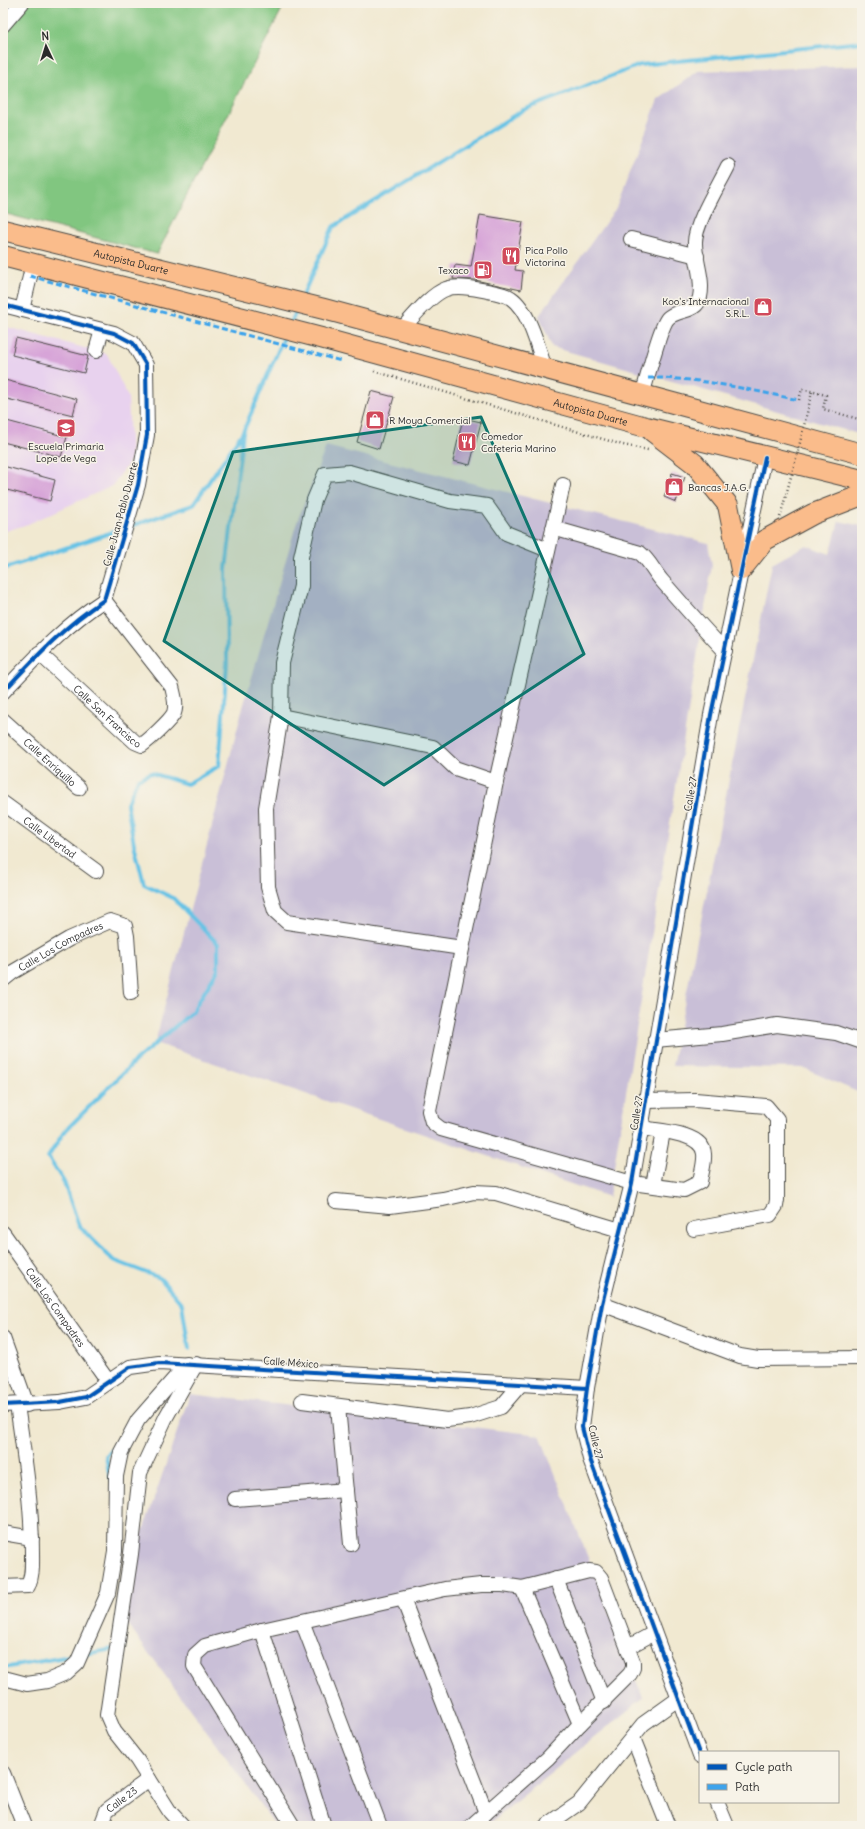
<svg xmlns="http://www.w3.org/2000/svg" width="865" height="1829" viewBox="0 0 865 1829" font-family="Delius,sans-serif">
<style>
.built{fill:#e8d2ee}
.industrial{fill:#c9bfd7}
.green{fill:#81c680;stroke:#567856}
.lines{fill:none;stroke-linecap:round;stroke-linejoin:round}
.stream{stroke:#67c3e5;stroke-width:4}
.building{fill:#d7a4d8}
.minor-casing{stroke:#494844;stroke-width:16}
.highway-casing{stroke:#494844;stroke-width:22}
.path{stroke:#494844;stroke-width:2.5;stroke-dasharray:1 3;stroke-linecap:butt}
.minor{stroke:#fff;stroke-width:14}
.highway{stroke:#fabc8b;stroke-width:20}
.path-bridge{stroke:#494844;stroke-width:2.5;stroke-dasharray:1 3;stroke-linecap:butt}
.quiet{stroke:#3ea3eb;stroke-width:3;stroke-dasharray:6 3;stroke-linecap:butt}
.cycleway-casing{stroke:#f7f3e8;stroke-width:6}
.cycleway{stroke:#0057b8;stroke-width:4}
.marked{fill:#0f766e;fill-opacity:0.2;stroke:#0f766e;stroke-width:3;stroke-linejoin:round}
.labels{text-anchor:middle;stroke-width:3;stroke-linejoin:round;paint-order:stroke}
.poi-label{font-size:10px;fill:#2b2b2b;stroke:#f7f3e8;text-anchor:start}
.street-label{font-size:10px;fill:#2b2b2b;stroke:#f7f3e8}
</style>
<rect width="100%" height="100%" fill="#f7f3e8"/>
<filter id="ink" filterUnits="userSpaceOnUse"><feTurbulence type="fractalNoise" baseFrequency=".025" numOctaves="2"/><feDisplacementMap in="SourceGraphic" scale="8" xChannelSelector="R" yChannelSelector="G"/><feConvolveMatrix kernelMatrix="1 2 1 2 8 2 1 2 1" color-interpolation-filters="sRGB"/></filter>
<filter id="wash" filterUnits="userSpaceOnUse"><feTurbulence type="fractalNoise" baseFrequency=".012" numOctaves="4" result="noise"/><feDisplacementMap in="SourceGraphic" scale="16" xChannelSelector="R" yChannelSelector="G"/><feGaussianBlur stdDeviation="0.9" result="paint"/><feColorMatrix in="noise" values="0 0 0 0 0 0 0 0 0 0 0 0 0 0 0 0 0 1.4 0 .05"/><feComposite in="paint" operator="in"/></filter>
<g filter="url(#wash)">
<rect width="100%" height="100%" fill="#f1e9d1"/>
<path class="built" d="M 3,326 L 107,354 L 128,397 L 131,460 L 112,486 L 28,524 L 3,532 Z"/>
<g class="industrial">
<path d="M 862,66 L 862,435 L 552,347 L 539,316 L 616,208 L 658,100 L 698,71 Z"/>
<path d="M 326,446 L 708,543 L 712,565 L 609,1197 L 155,1043 L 242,711 L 296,525 Z"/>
<path d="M 839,521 L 862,526 L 862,1094 L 803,1068 L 672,1066 L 772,564 L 806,545 L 830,554 Z"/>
<path d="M 190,1394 L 540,1435 L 643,1698 L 486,1826 L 276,1826 L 116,1609 Z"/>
</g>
<path class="green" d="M 3,3 L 285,3 L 157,254 L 3,213 Z"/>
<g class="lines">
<g class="stream">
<path d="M 302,297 L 333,227 L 523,110 L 640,65 L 862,42"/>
<path d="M 290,325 L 297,309"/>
<path d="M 128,527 L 193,505 L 243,432 L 285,335"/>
<path d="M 3,569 L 122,529"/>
<path d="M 189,1349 L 182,1304 L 160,1278 L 113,1260 L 79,1226 L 64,1182 L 48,1157 L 64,1132 L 135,1061 L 192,1012 L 218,970 L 218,944 L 173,898 L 144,884 L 134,844 L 127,804 L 138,779 L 151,773 L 187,784 L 219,766 L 227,663 L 226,569 L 243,432"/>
<path d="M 110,1478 L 106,1456 L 120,1443"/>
<path d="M 85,1654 L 113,1649"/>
<path d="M 3,1668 L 76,1655"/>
</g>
</g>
<g id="blocks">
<g class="building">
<path d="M 480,215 L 523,222 L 515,270 L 523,271 L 521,290 L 475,280 L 453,279 L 455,265 L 471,267 Z"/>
<path d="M 16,338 L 88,356 L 84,373 L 12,355 Z"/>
<path d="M 5,380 L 77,399 L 73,415 L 3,398 Z"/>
<path d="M 371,391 L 394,397 L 379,449 L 357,442 Z"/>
<path d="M 463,418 L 481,422 L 470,465 L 453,461 Z"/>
<path d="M 3,420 L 67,437 L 61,457 L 3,442 Z"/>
<path d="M 3,466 L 55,480 L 50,501 L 3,489 Z"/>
<path d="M 672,473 L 685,477 L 676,502 L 664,497 Z"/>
</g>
</g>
</g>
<g filter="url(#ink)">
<use href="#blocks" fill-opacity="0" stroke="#494844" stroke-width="1"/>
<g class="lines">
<g class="minor-casing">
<g id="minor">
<path d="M 3,25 L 22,3"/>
<path d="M 631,239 L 697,256"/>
<path d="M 3,305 L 114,333 L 133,343 L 146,365 L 147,435 L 138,485 L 104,600 C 64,626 35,658 3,692"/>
<path d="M 22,310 L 33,264"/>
<path d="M 401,330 C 412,318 431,294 446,289 C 456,285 472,288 482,290 C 491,292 503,293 511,298 C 529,310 539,350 545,369"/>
<path d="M 96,351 L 102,330"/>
<path d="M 642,395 C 647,380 660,326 668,318 C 677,309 697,313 700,297 C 704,279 695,261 695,243 C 694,225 720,183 728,166"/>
<path d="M 563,485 L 496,782 L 429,1111 L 432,1122 L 441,1129 L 632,1183 L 684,1190 L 700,1182 C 701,1174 705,1163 704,1154 C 703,1132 658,1131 641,1128"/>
<path d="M 553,528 L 640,553 C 650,561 654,572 663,582 C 683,605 703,628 725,651"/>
<path id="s1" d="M 39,653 L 135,742 L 142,745 C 149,740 171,720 174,713 C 177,705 174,695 172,687 L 104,600"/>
<path d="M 281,716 L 433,747 L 455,768 L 496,782"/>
<path id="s2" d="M 3,720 L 79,788"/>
<path id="s3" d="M 3,803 L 96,871"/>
<path d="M 462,948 L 287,922 L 275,911 L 268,887 L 266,808 L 281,716 L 282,663 L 301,586 L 301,557 L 314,500 L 325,474 L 349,472 L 450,501 L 487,506 L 506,533 L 548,550"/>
<path id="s4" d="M 3,980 L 13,972 L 69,939 L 110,921 L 125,926 L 127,936 L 131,993"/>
<path d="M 655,1040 L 722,1034 L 777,1025 L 836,1033 L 862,1042"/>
<path d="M 646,1101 L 695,1100 L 766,1106 L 777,1119 L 777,1200 L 776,1206 L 770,1215 L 694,1229"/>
<path d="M 653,1185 L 663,1132"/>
<path d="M 336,1201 L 390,1206 L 443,1199 L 474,1192 L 496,1193 L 620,1230"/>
<path id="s5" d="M 3,1233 L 108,1381"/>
<path d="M 602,1304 L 740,1356 L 758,1359 L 862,1358"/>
<path d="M 3,1338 L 27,1405"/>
<path d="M 302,1401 L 447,1420 L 470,1417 L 501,1407 L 520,1385"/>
<path d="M 3,1405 L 60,1402 L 86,1397 L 130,1367 L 159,1363 L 587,1388"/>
<path d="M 338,1407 L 351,1544"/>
<path d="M 235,1499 L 346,1490"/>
<path d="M 3,1533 L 32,1538"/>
<path d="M 589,1571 L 596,1572 L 601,1578 L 633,1662 L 633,1668 L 630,1674 L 580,1724 L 522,1588 Z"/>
<path d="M 556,1579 L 604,1702"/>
<path d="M 3,1587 L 28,1586 C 33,1575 32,1564 32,1552 C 32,1503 24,1454 17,1405"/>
<path d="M 403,1599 L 486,1813"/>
<path d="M 302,1621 L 380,1826"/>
<path d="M 262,1630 L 324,1826"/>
<path d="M 628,1647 L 654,1633"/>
<path d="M 4,1678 L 27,1684 L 47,1681 L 66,1673 L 77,1663 L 108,1593 L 115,1551 L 116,1476 L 121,1452 L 138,1420 L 187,1364"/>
<path d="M 633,1738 L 668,1826"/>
<path d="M 700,1756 L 590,1459 L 582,1427 L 587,1388 L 602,1304 L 632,1183 L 711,715 L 765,457"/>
<path d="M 3,1773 L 24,1826"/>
<path d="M 717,1802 L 727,1826"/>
<path id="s6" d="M 101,1826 L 107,1810 L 149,1779"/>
<path d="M 183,1826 L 170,1812 L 137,1760 L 114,1731 L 107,1715 L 131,1554 L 140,1473 L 166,1417 L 196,1364"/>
<path d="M 293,1826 L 194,1666 L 195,1655 L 205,1646 L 262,1630 L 445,1589 L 481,1585 L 503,1585 L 522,1588"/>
<path d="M 471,1826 L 548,1758 L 580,1724"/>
<path d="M 546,1826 L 579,1803 L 643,1724 L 678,1699"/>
</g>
</g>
<g class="highway-casing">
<g id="highway">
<path id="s7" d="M 3,230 L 324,309 L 862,454"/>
<path id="s8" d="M 3,256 L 321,338 L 646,427 L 862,480"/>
<path d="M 652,431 L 695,464 L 728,505 L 741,570"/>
<path d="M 741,570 L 765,540 L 813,514 L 862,495"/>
</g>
</g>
<g class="path">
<path d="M 374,371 L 623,445 L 648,450"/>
<path d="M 799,400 L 802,389 L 826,395 L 823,409 L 862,420"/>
</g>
<use href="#minor" class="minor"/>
<use href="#highway" class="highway"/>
<path class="path-bridge" d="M 780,517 L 798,451 L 812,392"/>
<g class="quiet">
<path d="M 30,276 L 341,361"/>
<path d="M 648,378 C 699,377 749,390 799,400"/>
</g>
<g class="cycleway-casing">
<g id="cycleway">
<path d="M 3,305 L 114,333 L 133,343 L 146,365 L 147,435 L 138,485 L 104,600 C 64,626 35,658 3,692"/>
<path d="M 3,1405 L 60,1402 L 86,1397 L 130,1367 L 159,1363 L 587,1388"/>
<path d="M 700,1756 L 590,1459 L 582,1427 L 587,1388 L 602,1304 L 632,1183 L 711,715 L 765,457"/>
</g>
</g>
<use href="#cycleway" class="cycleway"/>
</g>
</g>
<path class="marked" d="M 481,417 L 584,654 L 384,785 L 164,641 L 233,452 Z"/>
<defs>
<g id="restaurant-square" transform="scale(1)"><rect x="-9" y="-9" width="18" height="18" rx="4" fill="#d1495b" stroke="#f7f3e8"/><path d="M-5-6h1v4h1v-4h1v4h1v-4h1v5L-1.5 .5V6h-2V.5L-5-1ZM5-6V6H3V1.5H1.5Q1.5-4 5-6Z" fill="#fff"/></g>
<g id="fuel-square" transform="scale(1)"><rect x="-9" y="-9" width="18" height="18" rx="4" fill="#d1495b" stroke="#f7f3e8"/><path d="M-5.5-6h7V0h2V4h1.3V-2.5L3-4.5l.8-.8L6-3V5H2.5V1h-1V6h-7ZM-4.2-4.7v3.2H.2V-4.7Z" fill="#fff"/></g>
<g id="shop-square" transform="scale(1)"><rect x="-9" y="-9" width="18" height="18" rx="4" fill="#d1495b" stroke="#f7f3e8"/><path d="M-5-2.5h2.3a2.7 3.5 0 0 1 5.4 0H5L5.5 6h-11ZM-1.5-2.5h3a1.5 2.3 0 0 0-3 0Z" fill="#fff"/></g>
<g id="school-square" transform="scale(1)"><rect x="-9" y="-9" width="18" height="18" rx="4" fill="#d1495b" stroke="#f7f3e8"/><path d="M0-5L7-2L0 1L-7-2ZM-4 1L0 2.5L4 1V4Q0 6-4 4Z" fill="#fff"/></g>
</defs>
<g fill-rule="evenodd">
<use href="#restaurant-square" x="511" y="256"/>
<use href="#fuel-square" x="483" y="270"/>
<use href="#shop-square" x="763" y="307"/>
<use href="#shop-square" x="375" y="420"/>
<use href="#school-square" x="66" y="428"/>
<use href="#restaurant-square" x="467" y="442"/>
<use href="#shop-square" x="674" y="487"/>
</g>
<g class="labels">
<g class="poi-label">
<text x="525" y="254">Pica Pollo<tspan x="525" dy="12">Victorina</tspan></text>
<text x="469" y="274" text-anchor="end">Texaco</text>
<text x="749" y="305" text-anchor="end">Koo's Internacional<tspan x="749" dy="12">S.R.L.</tspan></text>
<text x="389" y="424">R Moya Comercial</text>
<text x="481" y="440">Comedor<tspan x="481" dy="12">Cafeteria Marino</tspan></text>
<text x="66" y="450" text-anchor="middle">Escuela Primaria<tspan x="66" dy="12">Lope de Vega</tspan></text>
<text x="688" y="491">Bancas J.A.G.</text>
</g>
<g class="street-label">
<text dy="4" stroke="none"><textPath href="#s7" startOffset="132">Autopista Duarte</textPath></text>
<text dy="4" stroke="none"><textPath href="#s8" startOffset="608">Autopista Duarte</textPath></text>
<text transform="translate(120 514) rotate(-75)" y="4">Calle Juan Pablo Duarte</text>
<text dy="4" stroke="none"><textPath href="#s1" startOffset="93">Calle San Francisco</textPath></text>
<text dy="4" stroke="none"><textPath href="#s2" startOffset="63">Calle Enriquillo</textPath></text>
<text transform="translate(690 794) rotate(-80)" y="4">Calle 27</text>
<text dy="4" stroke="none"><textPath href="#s3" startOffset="58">Calle Libertad</textPath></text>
<text dy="4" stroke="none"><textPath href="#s4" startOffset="67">Calle Los Compadres</textPath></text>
<text transform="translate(636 1113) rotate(-81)" y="4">Calle 27</text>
<text dy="4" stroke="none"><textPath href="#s5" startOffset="91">Calle Los Compadres</textPath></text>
<text transform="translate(291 1362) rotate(4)" y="4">Calle México</text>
<text transform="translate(596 1442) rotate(77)" y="4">Calle 27</text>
<text dy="4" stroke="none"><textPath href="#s6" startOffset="35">Calle 23</textPath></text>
</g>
</g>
<rect width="865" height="1829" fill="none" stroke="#f7f3e8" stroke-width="16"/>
<rect x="699" y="1751" width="140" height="52" fill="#f7f3e8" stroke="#a5a39c"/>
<rect x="707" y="1764" width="20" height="6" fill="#0057b8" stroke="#a5a39c"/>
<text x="735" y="1771" font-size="12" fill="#2b2b2b">Cycle path</text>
<rect x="707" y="1784" width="20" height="6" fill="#3ea3eb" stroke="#a5a39c"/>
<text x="735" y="1791" font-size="12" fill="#2b2b2b">Path</text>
<g transform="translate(46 46) rotate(356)" stroke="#f7f3e8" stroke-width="3" paint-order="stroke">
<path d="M0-3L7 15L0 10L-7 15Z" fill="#2b2b2b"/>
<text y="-6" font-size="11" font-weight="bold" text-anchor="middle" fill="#2b2b2b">N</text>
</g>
</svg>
